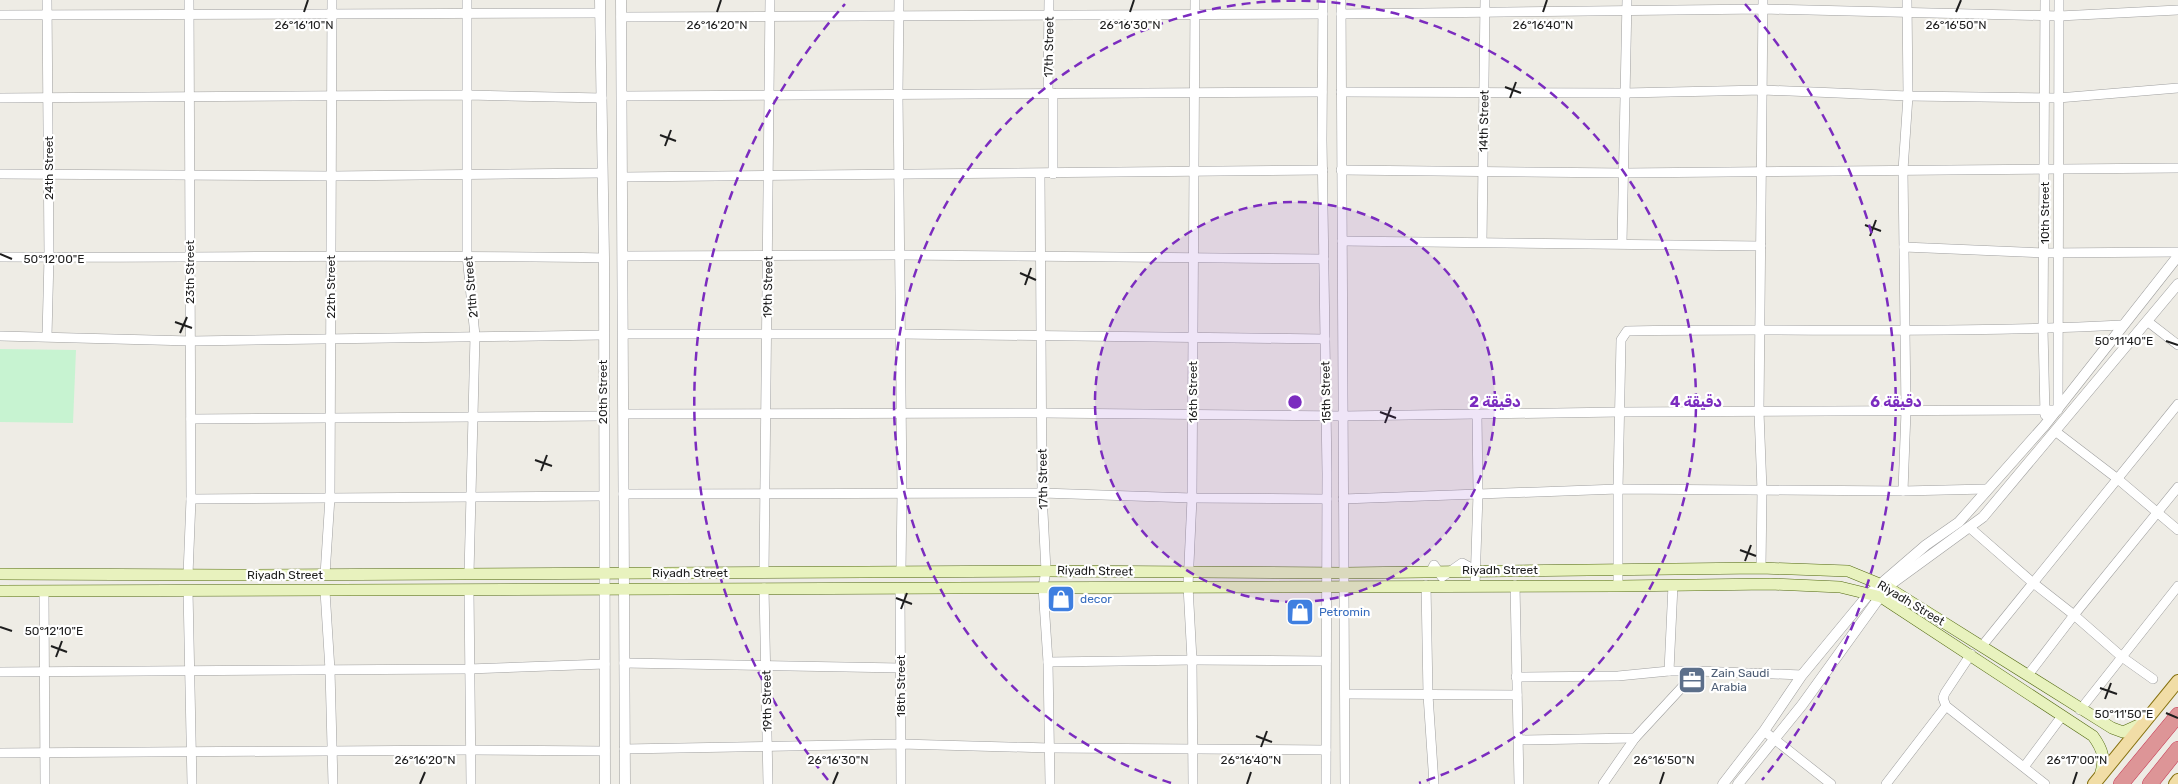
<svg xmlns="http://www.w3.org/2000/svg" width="2178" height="784" viewBox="0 0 2178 784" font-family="Rubik,'Noto Naskh Arabic',sans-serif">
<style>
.park{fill:#c7f3d1}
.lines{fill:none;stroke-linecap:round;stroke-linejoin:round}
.minor-casing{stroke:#9f9f9f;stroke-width:10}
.tertiary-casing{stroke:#9f9f9f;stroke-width:11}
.secondary-casing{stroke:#526911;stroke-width:12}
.primary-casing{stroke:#877210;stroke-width:14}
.motorway-casing{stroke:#c63752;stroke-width:16}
.minor{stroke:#fff;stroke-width:9}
.tertiary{stroke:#fff;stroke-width:10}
.secondary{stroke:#e8f2be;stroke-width:11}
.primary{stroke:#f1dda6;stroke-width:12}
.motorway{stroke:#dd9597;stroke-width:15}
.ticks{fill:none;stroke:#1e1e1e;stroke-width:2}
.ring{fill:none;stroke:#7b2cbf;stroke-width:2.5;stroke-dasharray:9 6}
.labels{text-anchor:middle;stroke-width:4.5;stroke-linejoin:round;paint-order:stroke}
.street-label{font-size:12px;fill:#1e1e1e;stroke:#fff}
.shop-label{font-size:12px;fill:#366cbe;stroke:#fff;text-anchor:start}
.service-label{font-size:12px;fill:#4e5e75;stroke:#fff;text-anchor:start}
.ticks-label{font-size:12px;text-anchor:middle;fill:#1e1e1e;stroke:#fff;stroke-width:4.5;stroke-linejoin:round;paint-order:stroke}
.centre{fill:#7b2cbf;stroke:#fff;stroke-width:2.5}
.ring-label{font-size:15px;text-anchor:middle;font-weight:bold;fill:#7b2cbf;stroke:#fff;stroke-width:4.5;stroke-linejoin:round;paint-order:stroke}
</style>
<rect width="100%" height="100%" fill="#eeece5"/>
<path class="park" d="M 0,349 L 76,350 L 73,423 L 0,422 Z"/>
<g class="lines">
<g class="minor-casing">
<g id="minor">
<path d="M 47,0 L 49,257 L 47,336"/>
<path d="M 467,0 L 467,255 L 475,336 L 469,574"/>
<path d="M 899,0 L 898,94 L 902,492 L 901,572"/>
<path d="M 1323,0 L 1322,140 L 1327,473 L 1326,784"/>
<path d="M 1341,0 L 1345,784"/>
<path d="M 2045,0 L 2043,329 L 2045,415"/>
<path d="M 1341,14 L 1763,9 L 2059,16 L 2178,10"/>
<path d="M 0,15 L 600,13"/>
<path d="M 621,17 L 1323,14"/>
<path d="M 1341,92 L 1625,93 L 1763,90 L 1908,96 L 2058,98 L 2178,88"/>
<path d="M 1048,93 L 1049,0"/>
<path d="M 1053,93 L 1053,174"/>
<path d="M 622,96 L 1322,92"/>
<path d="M 0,98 L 468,95 L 602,98"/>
<path d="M 1341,170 L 1624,173 L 2178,168"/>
<path d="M 0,174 L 332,176 L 602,173"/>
<path d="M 1040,174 L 1042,493 L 1046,571 L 1043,587 L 1048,662 L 1050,784"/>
<path d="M 623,177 L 1323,170"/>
<path d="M 1342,241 L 1761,246"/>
<path d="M 1482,242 L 1485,0"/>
<path d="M 1622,243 L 1627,0"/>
<path d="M 1904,247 L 2045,253 L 2178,252"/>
<path d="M 623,256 L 899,255 L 1324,259"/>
<path d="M 0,257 C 201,258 403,254 604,258"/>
<path d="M 2147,321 L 2178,345"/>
<path d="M 624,334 L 901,334 L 1325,339"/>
<path d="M 0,336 L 191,341 L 603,335"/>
<path d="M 624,414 L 1042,413 L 1343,416 L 1620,412 L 2058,410 L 2059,0"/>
<path d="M 191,419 L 603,416"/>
<path d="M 2055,431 L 2119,480 L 2178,530"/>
<path d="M 1903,491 L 1906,411 L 1903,170 L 1908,96 L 1907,0"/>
<path d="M 623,494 L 1042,493 L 1192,498 L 1327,499"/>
<path d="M 191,499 L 603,496"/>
<path d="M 1343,499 L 1618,489 L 1903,491 L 1987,489"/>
<path d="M 1969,527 L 2032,582 L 2074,615 L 2122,657 L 2153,679"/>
<path d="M 1761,568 L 1762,490 L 1759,412 L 1763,0"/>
<path d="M 1431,571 L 1434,565 L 1442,577 L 1462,563 L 1475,570"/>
<path d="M 764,573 L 770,0"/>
<path d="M 188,575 L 191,499 L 189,0"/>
<path d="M 325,575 L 330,497 L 332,0"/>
<path d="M 1426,585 L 1428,695 L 1434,784"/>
<path d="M 1475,585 L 1478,494 L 1477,414"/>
<path d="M 1515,585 L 1519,784"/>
<path d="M 1618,586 L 1618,489 L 1621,340 L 1627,331 C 1792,328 1957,334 2122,325"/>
<path d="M 764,588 L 768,784"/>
<path d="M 900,588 L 901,784"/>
<path d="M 188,590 L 192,784"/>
<path d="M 469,590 L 471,784"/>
<path d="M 44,591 L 45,784"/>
<path d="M 325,591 L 330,670 L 333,784"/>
<path d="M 1982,646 L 2178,404"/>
<path d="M 1971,654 L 1945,693 L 1943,698 L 1946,706 L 2045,784"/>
<path d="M 1048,662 L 1192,660 L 1326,661"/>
<path d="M 624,663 L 901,668"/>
<path d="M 1669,671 L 1673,585"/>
<path d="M 0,672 L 468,669 L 605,664"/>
<path d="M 2028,675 L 2074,615 L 2178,487"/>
<path d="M 1516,677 L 1618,676 L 1669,671 L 1697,671 L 1802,675"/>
<path d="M 1345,694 L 1517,695"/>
<path d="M 2080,710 L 2178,586"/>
<path d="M 1764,731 L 1831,784"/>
<path d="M 1518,740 L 1635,738"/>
<path d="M 624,749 L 901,744 L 1049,748 L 1326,750"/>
<path d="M 0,753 L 470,750 L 605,751"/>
<path d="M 2024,767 L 2062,716"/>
<path d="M 1193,784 L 1192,660 L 1188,586 L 1192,498 L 1195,0"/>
<path d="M 1603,784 L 1635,738 L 1697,671"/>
<path d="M 1886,784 L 1946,706"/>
</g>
</g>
<g class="tertiary-casing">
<g id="tertiary">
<path d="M 600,0 L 604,258 L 605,784"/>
<path d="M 621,0 L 625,784"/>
<path d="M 1723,784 L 1764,731 L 1802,675 L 1868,595 L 1926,545 L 1959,522 L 2045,425 L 2178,256"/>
<path d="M 1738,784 L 1802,705 L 1887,587 L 1983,517 L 2178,284"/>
</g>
</g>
<g class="secondary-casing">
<g id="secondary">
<path d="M 0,574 L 231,575 L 1046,571 L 1344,573 L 1761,568 L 1848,571 L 1887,587 L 2112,728 L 2123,732 L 2143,723"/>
<path d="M 0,591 L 1618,586 L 1771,584 L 1840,587 L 1881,597 L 2093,736 C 2104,751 2105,759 2100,776"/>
</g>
</g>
<g class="primary-casing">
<g id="primary">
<path d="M 2094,784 L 2178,681"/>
<path d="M 2175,784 L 2178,780"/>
</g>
</g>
<g class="motorway-casing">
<g id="motorway">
<path d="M 2121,784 L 2178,715"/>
<path d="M 2150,784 L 2178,749"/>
</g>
</g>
<use href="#minor" class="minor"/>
<use href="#tertiary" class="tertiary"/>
<use href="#secondary" class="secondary"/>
<use href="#primary" class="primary"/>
<use href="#motorway" class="motorway"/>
</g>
<path class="ticks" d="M 304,12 L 308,0M 717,12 L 721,0M 1130,12 L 1134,0M 1543,12 L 1547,0M 1956,12 L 1961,0M 1505,87 L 1521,93M 1510,98 L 1516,82M 660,135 L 676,141M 665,146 L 671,130M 1865,225 L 1881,231M 1870,236 L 1876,220M 0,254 L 12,259M 1020,273 L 1036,280M 1025,285 L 1031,268M 175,322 L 192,328M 180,333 L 187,317M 2166,341 L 2178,345M 1380,412 L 1396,418M 1385,423 L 1391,407M 535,460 L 552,466M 541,471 L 547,455M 1740,550 L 1756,556M 1745,561 L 1751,545M 896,598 L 912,604M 901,609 L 907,593M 0,627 L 12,631M 51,646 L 67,652M 56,657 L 62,641M 2100,688 L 2117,694M 2105,699 L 2111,683M 2166,713 L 2178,718M 1256,736 L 1272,742M 1261,747 L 1267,731M 420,784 L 425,772M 833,784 L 838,772M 1247,784 L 1251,772M 1660,784 L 1664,772M 2073,784 L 2077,772"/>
<circle cx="1295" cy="402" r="200" fill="#7b2cbf" fill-opacity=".12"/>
<g class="ring">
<circle cx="1295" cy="402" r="200"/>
<path d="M1171 783A401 401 0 1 1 1419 783"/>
<path d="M828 780A601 601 0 0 1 845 4M1745 4A601 601 0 0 1 1762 780"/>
</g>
<defs>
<g id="shop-square" transform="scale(1.4375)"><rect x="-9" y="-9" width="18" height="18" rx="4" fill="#3f7fe0" stroke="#fff"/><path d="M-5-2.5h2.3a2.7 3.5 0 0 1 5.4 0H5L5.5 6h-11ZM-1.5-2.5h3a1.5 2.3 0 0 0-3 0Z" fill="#fff"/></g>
<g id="office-square" transform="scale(1.4375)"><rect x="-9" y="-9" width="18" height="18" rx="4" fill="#5c6f8a" stroke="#fff"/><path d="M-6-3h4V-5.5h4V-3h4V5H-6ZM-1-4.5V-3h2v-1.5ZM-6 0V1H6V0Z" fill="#fff"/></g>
</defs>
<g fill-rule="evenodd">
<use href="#shop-square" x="1061" y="599"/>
<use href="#shop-square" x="1300" y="612"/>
<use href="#office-square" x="1692" y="680"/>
</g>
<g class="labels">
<g class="street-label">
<text transform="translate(1049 47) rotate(-89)" y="4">17th Street</text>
<text transform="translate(1484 121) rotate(-89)" y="4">14th Street</text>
<text transform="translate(49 168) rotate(-90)" y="4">24th Street</text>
<text transform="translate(2045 213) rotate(-90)" y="4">10th Street</text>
<text transform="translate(190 272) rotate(-90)" y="4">23th Street</text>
<text transform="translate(331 287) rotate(-90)" y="4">22th Street</text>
<text transform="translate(471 287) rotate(-95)" y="4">21th Street</text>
<text transform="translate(768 287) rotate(-89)" y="4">19th Street</text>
<text transform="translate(603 392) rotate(-90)" y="4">20th Street</text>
<text transform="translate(1193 392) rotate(-90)" y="4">16th Street</text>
<text transform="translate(1326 392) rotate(-91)" y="4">15th Street</text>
<text transform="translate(1043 479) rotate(-91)" y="4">17th Street</text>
<text x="1500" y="574">Riyadh Street</text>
<text transform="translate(1095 571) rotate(1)" y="4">Riyadh Street</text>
<text x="690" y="577">Riyadh Street</text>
<text x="285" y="579">Riyadh Street</text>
<text transform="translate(1911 603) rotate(31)" y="4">Riyadh Street</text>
<text transform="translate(901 686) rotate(-90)" y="4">18th Street</text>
<text transform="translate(767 701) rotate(-91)" y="4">19th Street</text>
</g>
<g class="shop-label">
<text x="1080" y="603">decor</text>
<text x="1319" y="616">Petromin</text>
</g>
<g class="service-label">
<text x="1711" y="677">Zain Saudi<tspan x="1711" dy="14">Arabia</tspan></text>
</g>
</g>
<g class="ticks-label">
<text x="304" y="29">26°16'10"N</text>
<text x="717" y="29">26°16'20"N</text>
<text x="1130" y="29">26°16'30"N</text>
<text x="1543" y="29">26°16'40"N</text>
<text x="1956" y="29">26°16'50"N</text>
<text x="54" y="263">50°12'00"E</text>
<text x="2124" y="345">50°11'40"E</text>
<text x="54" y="635">50°12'10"E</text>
<text x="2124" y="718">50°11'50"E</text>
<text x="425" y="764">26°16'20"N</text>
<text x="838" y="764">26°16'30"N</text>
<text x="1251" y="764">26°16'40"N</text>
<text x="1664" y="764">26°16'50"N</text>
<text x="2077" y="764">26°17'00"N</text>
</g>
<circle cx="1295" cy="402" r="8" class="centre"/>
<g class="ring-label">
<text x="1495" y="407">2 دقيقة</text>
<text x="1696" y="407">4 دقيقة</text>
<text x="1896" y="407">6 دقيقة</text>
</g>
</svg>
